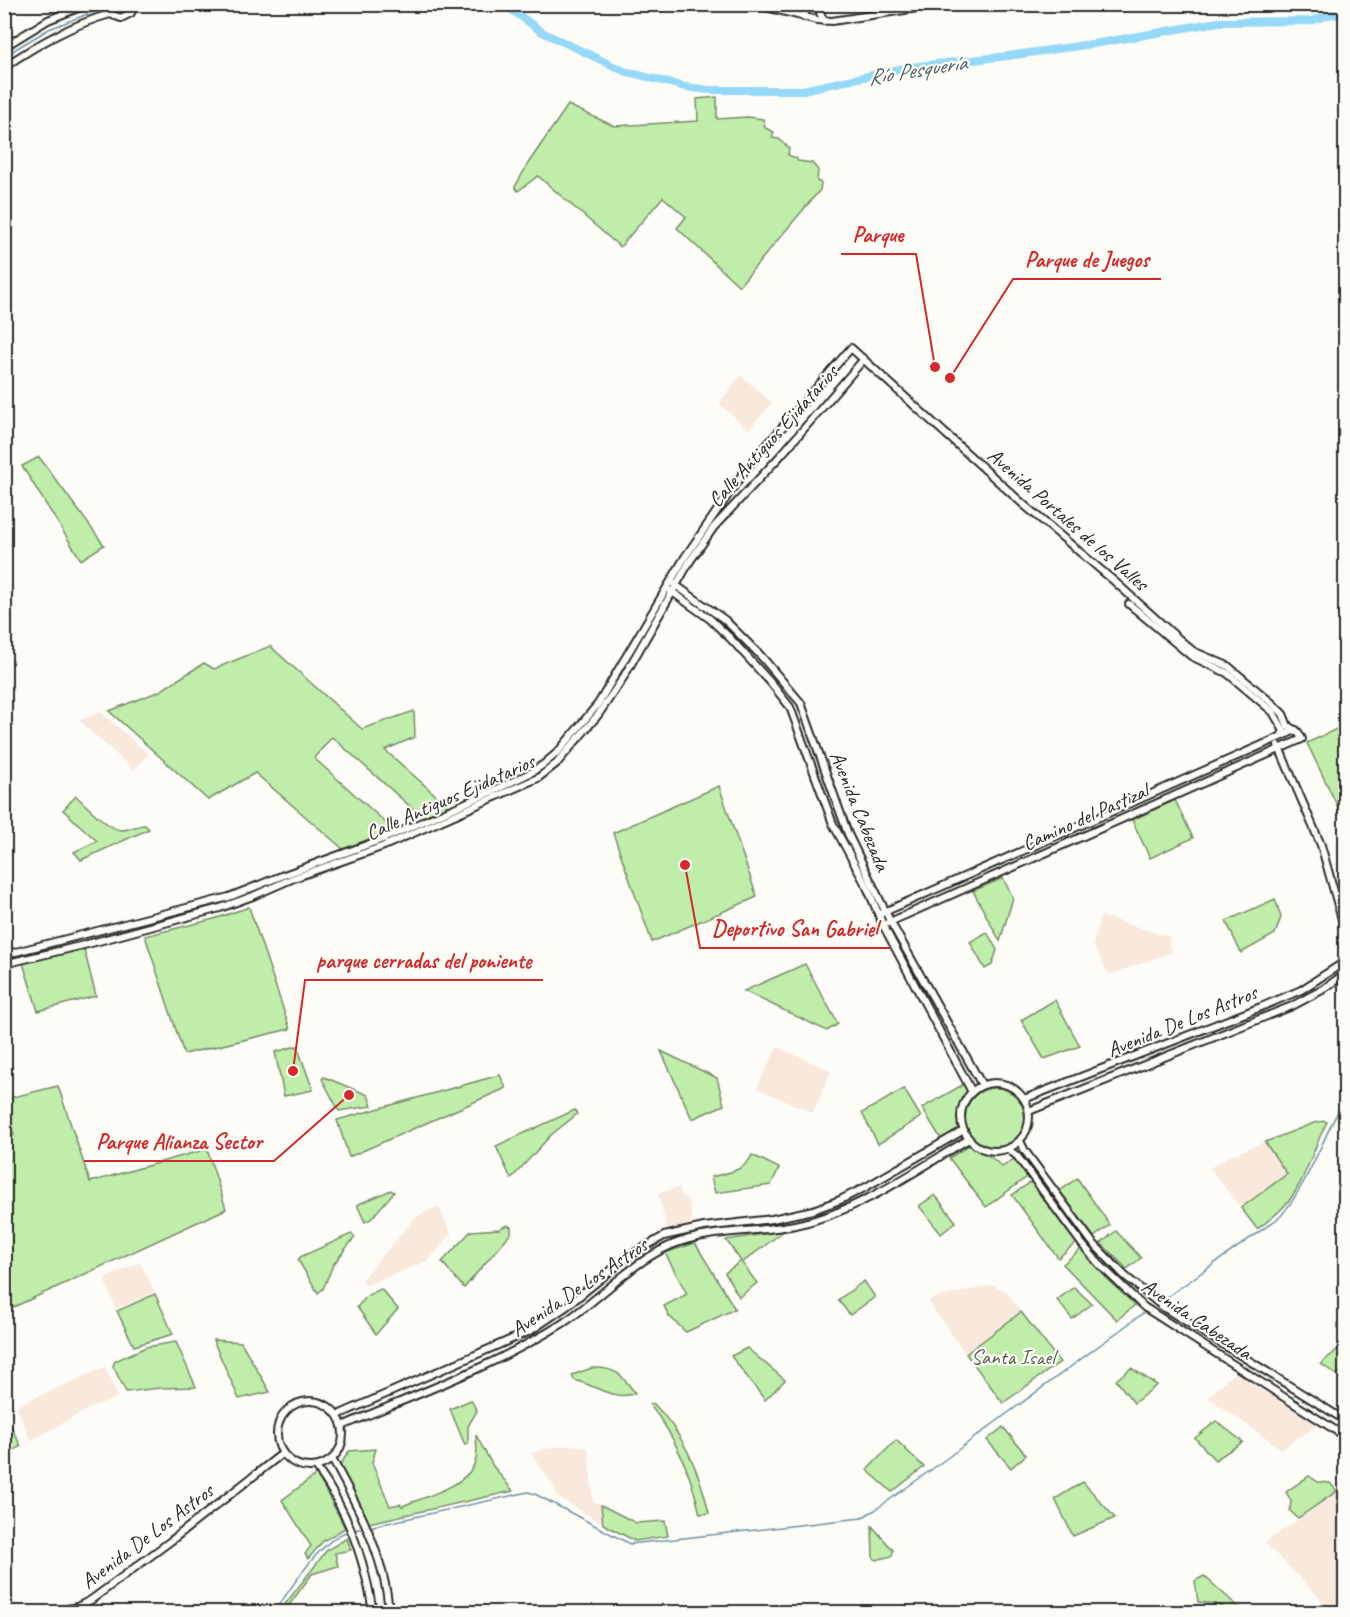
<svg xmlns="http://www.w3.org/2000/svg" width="1350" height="1617" viewBox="0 0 1350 1617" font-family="Caveat,sans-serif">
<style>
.built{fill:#f8e9dc}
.green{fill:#c0edaa;stroke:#768c6a;stroke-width:1.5}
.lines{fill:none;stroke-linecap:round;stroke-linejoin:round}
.stream{stroke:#6b93a5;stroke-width:1.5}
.river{stroke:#95d8f7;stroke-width:8}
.secondary-casing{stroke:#2b2b2b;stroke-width:10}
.secondary{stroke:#fdfcf7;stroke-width:6}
.labels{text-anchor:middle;stroke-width:4.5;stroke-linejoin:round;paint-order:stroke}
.street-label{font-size:21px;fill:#2b2b2b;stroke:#fdfcf7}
.park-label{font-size:21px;fill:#505c4b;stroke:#fdfcf7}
.water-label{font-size:22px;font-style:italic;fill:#4b5f68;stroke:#fdfcf7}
.leader{fill:none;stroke:#d62828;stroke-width:2}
.callout-dot{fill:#d62828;stroke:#fdfcf7;stroke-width:2}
.callout-label{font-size:22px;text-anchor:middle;font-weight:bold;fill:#d62828;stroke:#fdfcf7;stroke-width:4.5;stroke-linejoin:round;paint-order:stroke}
</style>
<rect width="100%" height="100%" fill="#fdfcf7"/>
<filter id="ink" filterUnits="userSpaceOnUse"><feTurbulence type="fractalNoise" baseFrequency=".0167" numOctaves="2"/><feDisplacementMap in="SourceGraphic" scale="12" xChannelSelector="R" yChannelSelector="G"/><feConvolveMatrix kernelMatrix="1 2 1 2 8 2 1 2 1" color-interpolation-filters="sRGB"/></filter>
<g filter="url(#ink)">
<g class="built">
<path d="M 741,375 L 772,403 L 748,430 L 719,403 Z"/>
<path d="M 101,712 L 148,754 L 134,770 L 79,721 Z"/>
<path d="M 1101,916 L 1170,937 L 1168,943 L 1172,952 L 1109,975 L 1093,945 Z"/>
<path d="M 777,1047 L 831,1071 L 813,1113 L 757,1088 Z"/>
<path d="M 1265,1142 L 1288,1174 L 1241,1208 L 1210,1168 L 1231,1155 Z"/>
<path d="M 679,1187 L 681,1195 L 689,1202 L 693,1223 L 668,1233 L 658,1193 Z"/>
<path d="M 439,1207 L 451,1234 L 428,1261 L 367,1285 L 363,1283 L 362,1279 L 415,1218 L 428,1210 Z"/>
<path d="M 140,1262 L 155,1292 L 116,1309 L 105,1282 L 107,1277 Z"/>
<path d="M 992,1285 L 1005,1290 L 1021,1312 L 966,1354 L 929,1303 L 931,1299 Z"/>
<path d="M 105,1367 L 118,1397 L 88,1409 L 31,1441 L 16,1406 Z"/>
<path d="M 1237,1370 L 1319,1424 L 1281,1449 L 1208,1397 Z"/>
<path d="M 570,1445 L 588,1448 L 593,1501 L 601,1505 L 603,1524 L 558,1497 L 552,1484 L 531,1453 L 554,1447 Z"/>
<path d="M 1345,1486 L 1345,1612 L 1330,1612 L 1319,1597 L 1265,1543 Z"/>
</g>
<g class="green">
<path d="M 717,97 L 717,119 L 748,117 L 763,119 L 765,128 L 774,132 L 772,138 L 779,139 L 789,148 L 788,155 L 796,158 L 798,161 L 812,163 L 818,170 L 817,181 L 821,183 L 820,190 L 739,286 L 677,228 L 686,217 L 663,197 L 620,247 L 538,176 L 518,191 L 515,187 L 529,162 L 568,105 L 614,126 L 698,121 L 697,99 Z"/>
<path d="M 39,457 L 104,545 L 81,560 L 22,466 Z"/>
<path d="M 270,646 L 362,729 L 414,711 L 415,737 L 385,750 L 448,806 L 422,817 L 332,737 L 314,758 L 394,830 L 343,849 L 255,773 L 208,800 L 109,711 L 160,691 L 204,663 L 214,669 Z"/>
<path d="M 1345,725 L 1345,822 L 1307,743 Z"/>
<path d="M 719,786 L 757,897 L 652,942 L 613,833 Z"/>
<path d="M 76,796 C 85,804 110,831 122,830 C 130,830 137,825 145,825 L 149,829 L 81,860 L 74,852 L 97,841 L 63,810 Z"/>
<path d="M 1175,800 L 1193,838 L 1150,858 L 1132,820 Z"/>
<path d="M 1003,878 L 1013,898 L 1000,941 L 973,891 Z"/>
<path d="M 1275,899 L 1281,917 L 1275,934 L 1241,953 L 1226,921 Z"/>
<path d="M 249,907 L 290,1029 L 184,1054 L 145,936 L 214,919 Z"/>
<path d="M 987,932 L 997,950 L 992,965 L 985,969 L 970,942 Z"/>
<path d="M 84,949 L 96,996 L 38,1011 L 23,963 Z"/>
<path d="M 805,964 L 838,1024 L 827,1031 L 744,991 Z"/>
<path d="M 1055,1000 L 1080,1046 L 1044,1059 L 1021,1020 Z"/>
<path d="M 297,1046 L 313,1090 L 284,1096 L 275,1052 Z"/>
<path d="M 661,1051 L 717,1078 L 724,1105 L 692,1119 Z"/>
<path d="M 500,1075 L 506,1088 L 349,1157 L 337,1120 Z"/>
<path d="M 324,1077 L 368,1095 L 372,1106 L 339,1111 L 322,1079 Z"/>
<path d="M 964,1084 L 967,1090 C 960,1103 956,1114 959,1129 L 941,1139 L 922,1108 Z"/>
<path d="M 58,1086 L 90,1182 L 207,1149 L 226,1209 L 5,1311 L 5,1140 L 14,1135 L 5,1113 L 5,1099 Z"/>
<circle cx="995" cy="1118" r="30"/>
<path d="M 904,1089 L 921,1117 L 878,1144 L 862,1113 Z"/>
<path d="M 575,1110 L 577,1114 L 551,1135 L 511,1179 L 496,1146 Z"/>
<path d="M 1324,1121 L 1327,1122 C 1313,1148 1305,1183 1286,1204 C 1278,1214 1268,1221 1257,1229 L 1241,1208 L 1287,1174 L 1265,1142 L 1314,1123 Z"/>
<path d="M 971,1144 C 982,1154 992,1155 1002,1167 L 1014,1159 L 1027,1177 L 986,1207 L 949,1158 Z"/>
<path d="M 752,1155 L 779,1168 L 771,1185 L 715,1193 L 711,1177 C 727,1173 745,1171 752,1155 Z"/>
<path d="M 1077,1178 L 1110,1225 L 1094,1237 L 1060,1191 Z"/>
<path d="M 1031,1182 L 1076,1243 L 1058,1258 L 1012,1195 Z"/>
<path d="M 391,1190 L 394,1192 L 371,1219 L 365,1222 L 357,1205 Z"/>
<path d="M 935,1195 L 956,1222 L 941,1234 L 919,1206 Z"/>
<path d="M 507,1225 L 511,1227 L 511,1233 L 464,1288 L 442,1262 L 471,1231 L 499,1229 Z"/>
<path d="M 784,1231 L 742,1263 L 757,1283 L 739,1297 L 725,1273 L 741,1261 L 726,1240 Z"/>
<path d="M 1116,1231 L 1141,1258 L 1127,1269 L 1101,1243 Z"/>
<path d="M 351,1234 L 355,1237 L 333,1265 L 323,1289 L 318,1293 L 298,1260 L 300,1257 Z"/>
<path d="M 695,1243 L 735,1309 L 686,1332 L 669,1316 L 664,1306 L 687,1294 L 665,1253 Z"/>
<path d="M 1081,1249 L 1110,1282 L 1135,1305 L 1117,1320 L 1063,1264 Z"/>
<path d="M 864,1281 L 875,1297 L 850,1315 L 838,1300 Z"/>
<path d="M 1074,1287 L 1092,1304 L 1072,1319 L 1057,1300 Z"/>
<path d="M 381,1289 L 398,1309 L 376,1334 L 357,1307 L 368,1295 Z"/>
<path d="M 155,1294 L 173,1334 L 134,1346 L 117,1311 Z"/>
<path d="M 1021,1312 L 1060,1362 L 1003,1403 L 966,1354 Z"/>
<path d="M 213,1340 L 241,1342 L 270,1392 L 239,1399 Z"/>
<path d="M 176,1342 L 196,1387 L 160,1388 L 126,1392 L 113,1366 L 115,1361 L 146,1347 Z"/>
<path d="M 747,1348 L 785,1380 L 765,1400 L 731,1356 Z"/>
<path d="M 1339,1348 L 1345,1354 L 1345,1367 L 1337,1375 L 1321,1364 Z"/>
<path d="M 592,1368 C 616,1367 622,1375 635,1393 C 615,1402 593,1384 574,1380 L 572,1375 Z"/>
<path d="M 1131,1368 L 1157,1385 L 1134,1403 L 1116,1380 Z"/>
<path d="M 471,1400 L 477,1411 L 468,1426 L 468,1443 L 465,1445 L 450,1409 Z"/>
<path d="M 653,1403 C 683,1433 700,1472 709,1513 L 700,1514 C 691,1474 676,1437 650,1405 Z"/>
<path d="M 4,1413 L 21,1446 L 5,1456 L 4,1456 Z"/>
<path d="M 1216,1421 L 1243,1442 L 1215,1460 L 1195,1438 Z"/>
<path d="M 1003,1427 L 1026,1455 L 1011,1468 L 987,1440 Z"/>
<path d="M 476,1435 L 493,1466 L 513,1491 L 369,1523 L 340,1465 L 349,1451 L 376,1449 L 372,1463 L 390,1506 L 400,1504 L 402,1506 C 424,1497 470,1486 476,1459 C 478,1452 476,1442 476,1435 Z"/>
<path d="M 896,1440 L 924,1467 L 892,1492 L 867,1470 Z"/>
<path d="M 317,1474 L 345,1528 L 323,1541 L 308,1559 L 305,1554 L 311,1546 L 282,1500 Z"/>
<path d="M 1309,1476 L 1318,1482 L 1330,1483 L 1337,1491 L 1298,1518 L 1290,1511 L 1291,1501 L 1286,1492 Z"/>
<path d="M 1083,1482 L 1115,1518 L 1073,1536 L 1055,1499 Z"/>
<path d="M 601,1505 L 636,1523 L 665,1521 L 668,1536 L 635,1541 L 603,1524 Z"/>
<path d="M 872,1526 L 893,1550 L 892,1556 L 876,1560 L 873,1557 Z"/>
<path d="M 347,1538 L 351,1550 L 335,1553 L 338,1566 L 312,1574 L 284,1612 L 279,1612 L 327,1550 Z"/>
<path d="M 1204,1576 L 1244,1612 L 1233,1612 L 1215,1604 L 1198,1602 L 1195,1581 Z"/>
</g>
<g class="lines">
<g class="stream">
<path d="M 234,4 L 235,4"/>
<path d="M 110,6 L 118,4"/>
<path d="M 4,56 L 49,29 L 103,8"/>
<path d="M 1160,1302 L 1280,1217 C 1310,1182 1322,1137 1346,1097"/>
<path d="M 369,1527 L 528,1492 L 535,1494 L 630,1544 L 861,1518 L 875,1510 L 924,1475 L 1146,1311"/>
<path d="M 354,1530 L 364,1528"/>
<path d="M 274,1612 C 291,1589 321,1538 349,1531"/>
</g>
<path class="river" d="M 504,4 L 542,32 L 624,71 L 685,87 L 709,90 L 803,90 L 910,67 L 1008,56 L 1099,43 L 1218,22 L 1311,21 L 1332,14 L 1346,16"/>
<g class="secondary-casing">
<g id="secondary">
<path d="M 106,4 L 110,14 L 121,18 L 131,13 L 134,4"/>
<path d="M 754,4 L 817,20 L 832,21 L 944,4"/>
<path d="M 801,4 L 805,12 L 804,17"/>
<path d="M 820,4 L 820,13 L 824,21"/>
<path d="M 881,4 L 915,4"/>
<path d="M 4,47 L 48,20 L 88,4"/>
<path d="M 4,67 C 38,44 71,25 110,14"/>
<path d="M 674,584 L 725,620 L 761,656 L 801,703 L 848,834 L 890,921 L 982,1085"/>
<path d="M 671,591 L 710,619 L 730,638 L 771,683 L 790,707 L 833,824 L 867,887 L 883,925 L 972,1092"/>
<path d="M 1129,604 L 1191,656 L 1227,673 L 1273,712 L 1284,731 L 1281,736"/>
<path d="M 1278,745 L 1321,845 L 1346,934"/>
<path d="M 882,913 L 1296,730"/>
<path d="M 4,955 L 229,897 L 284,875 L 383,839 L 493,791 L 532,772 L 544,764 L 558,752 L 598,704 L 685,557 L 746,469 L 851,348 L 1023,504 L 1114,581 L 1173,634 L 1193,651 L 1228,666 L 1272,703 L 1283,714 L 1288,726 L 1298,732 L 1302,739 L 883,925"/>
<path d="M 4,964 L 84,945 L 220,908 L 253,896 L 294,878 L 384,846 L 538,778 L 557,763 L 598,715 L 623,678 L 690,561 L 714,527 L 782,454 L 864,359"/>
<circle cx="995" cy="1117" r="34"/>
<path d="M 1024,1099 L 1261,1007 L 1301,990 L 1346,961"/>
<path d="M 1029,1111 L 1292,1006 L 1322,990 L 1346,973"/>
<path d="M 1020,1141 L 1025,1151 L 1092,1242 L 1124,1275 L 1163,1307 L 1346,1421"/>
<path d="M 1008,1149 L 1017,1156 L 1082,1244 L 1099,1264 L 1144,1307 L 1346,1437"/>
<circle cx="310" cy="1434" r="33"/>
<path d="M 338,1415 L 530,1331 L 567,1306 L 629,1256 L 664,1236 L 704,1227 L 772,1219 L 813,1210 L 840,1200 L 866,1187 L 964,1130"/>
<path d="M 342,1426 C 415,1395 492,1367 560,1325 C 600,1300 630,1262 674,1244 C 712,1229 756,1233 795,1225 C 859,1212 914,1171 969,1139"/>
<path d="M 332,1459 C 358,1506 385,1557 389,1612"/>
<path d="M 316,1467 C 347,1509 365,1561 373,1612"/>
<path d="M 54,1612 L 77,1607 L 91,1600 L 172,1540 L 283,1453"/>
</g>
</g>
<use href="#secondary" class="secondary"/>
</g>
</g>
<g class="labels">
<g class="street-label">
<text transform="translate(773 436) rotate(-48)" y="7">Calle Antiguos Ejidatarios</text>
<text transform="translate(1068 519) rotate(41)" y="7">Avenida Portales de los Valles</text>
<text transform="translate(450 797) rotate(-24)" y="7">Calle Antiguos Ejidatarios</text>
<text transform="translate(860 811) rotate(68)" y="7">Avenida Cabezada</text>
<text transform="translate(1085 817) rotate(-24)" y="7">Camino del Pastizal</text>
<text transform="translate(1182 1021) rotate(-22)" y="7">Avenida De Los Astros</text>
<text transform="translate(579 1287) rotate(-34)" y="7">Avenida De Los Astros</text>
<text transform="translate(1197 1319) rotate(34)" y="7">Avenida Cabezada</text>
<text transform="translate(147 1536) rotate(-37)" y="7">Avenida De Los Astros</text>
</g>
<g class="park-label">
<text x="1013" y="1364">Santa Isael</text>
</g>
<g class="water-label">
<text transform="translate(917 69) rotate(-9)" y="8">Río Pesquería</text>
</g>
</g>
<path class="leader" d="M935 367L916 254H841M950 378L1013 279H1161M685 865L700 948H890M293 1071L305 980H543M349 1095L274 1161H84"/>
<g class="callout-dot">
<circle cx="935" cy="367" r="6"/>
<circle cx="950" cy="378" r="6"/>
<circle cx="685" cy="865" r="6"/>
<circle cx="293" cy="1071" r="6"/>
<circle cx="349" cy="1095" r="6"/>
</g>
<g class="callout-label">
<text x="878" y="242">Parque</text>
<text x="1087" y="267">Parque de Juegos</text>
<text x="795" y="936">Deportivo San Gabriel</text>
<text x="424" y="968">parque cerradas del poniente</text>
<text x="179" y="1149">Parque Alianza Sector</text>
</g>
<rect width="1350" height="1617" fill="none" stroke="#fdfcf7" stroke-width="24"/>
<rect x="12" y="12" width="1326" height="1593" fill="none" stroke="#2b2b2b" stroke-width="2" filter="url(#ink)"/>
</svg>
